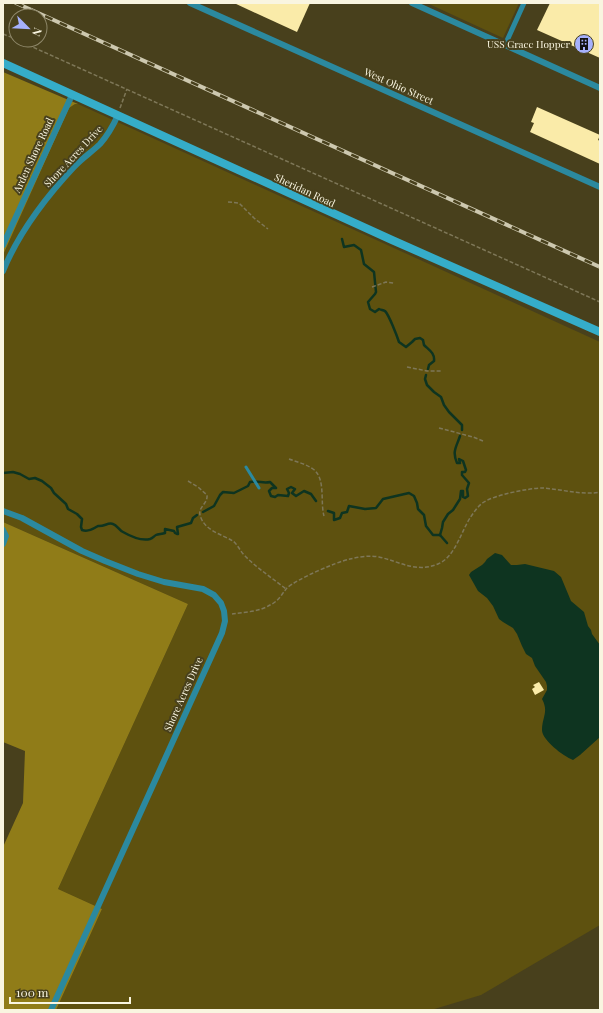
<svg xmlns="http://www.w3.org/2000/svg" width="603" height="1013" viewBox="0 0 603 1013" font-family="'Playfair Display',serif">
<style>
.green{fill:#5e510f}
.forest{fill:#907c18}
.water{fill:#0e3420}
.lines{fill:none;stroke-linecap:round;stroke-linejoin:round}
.stream{stroke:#0e3420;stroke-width:2.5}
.building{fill:#faeba9}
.path{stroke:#7e7758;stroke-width:1.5;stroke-dasharray:4 2;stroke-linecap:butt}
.service{stroke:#2b899f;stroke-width:3}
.pedestrian{stroke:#2b899f;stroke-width:5}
.minor{stroke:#2b899f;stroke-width:6}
.secondary{stroke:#35adc9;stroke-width:8}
.rail-casing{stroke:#cdc8af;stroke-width:4}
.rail{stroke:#48401c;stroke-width:2.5;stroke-dasharray:8;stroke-linecap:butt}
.labels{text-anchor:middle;stroke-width:4;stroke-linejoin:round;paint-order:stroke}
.poi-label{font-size:10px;fill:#f9f5e0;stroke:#48401c;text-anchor:end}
.street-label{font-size:10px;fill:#f9f5e0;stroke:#48401c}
</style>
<rect width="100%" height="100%" fill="#48401c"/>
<g class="green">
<path d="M 427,3 L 519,3 L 503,38 Z"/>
<path d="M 75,104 L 78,104 L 600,342 L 600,925 L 481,995 L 431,1010 L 56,1010 L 102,909 L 58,889 L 188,604 L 3,522 L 3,255 L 69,108 Z"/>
</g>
<g class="forest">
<path d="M 3,72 L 78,104 L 75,104 L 69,108 L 3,255 Z"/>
<path d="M 3,522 L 188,604 L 58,889 L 102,909 L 56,1010 L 3,1010 L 3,847 L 23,803 L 25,751 L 3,742 Z"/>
</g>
<path class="water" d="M 495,553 L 502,555 L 511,565 L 517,565 L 525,564 L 554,571 L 561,577 L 571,601 L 584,612 L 588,626 L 591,630 L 592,634 L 600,645 L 600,737 L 580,755 L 573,760 C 563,756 542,740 542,730 C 542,717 549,712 542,699 L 547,690 L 547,686 L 546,682 L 535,666 L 532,658 L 526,654 L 522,646 L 517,634 L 513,628 L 503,622 L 499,619 L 493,606 L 487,598 L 478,591 L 469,575 L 471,572 L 482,565 L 485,562 L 487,559 Z"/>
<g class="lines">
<g class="stream">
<path d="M 342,239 L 344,247 L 354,245 L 361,250 L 364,264 L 374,272 L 376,292 L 375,294 L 368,302 L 370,309 L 375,312 L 379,309 C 381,310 383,310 385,311 C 389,315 397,336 399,342 L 406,347 L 412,342 L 415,339 L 420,338 L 423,340 L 424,345 C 429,350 435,353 434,361 L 429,365 L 428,369"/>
<path d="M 426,375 L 425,379 L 427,385 L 434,392 L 441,397 L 444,405 L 449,412 L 462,425 L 462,430"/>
<path d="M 3,473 L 13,472 L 20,474 L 29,479 L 35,478 L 42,481 L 51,488 L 54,493 L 66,504 L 68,509 L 77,514 L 82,519 L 81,527 L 82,530 C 88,532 93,529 98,526 C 104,527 108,522 113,524 C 117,525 119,530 123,532 C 130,536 142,541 150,539 C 153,538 154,536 156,535 C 158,534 162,534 165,533 L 165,529 L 174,531 L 175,533 L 177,534 L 178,534 L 177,527 L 191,523 L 193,518 L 197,515"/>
<path d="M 328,511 L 334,513 L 334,520 L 340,518 L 342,513 L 347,512 L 349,506 L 365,509 L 376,508 L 383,499 L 409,493 L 414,496 L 417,503 L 418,509 L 424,515 L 426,526 L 433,535 L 440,535"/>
<path d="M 203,512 L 214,506 L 220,495 L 223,492 L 234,493 L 248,486 L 250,482 C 259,480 262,484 270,482 L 276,488 L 272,488 L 269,491 L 271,496 L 275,497 L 278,495 L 288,496 L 289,493 L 287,489 L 291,487 L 295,489 L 292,493 L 296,496 L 304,491 L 311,494 L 316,501"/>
<path d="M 440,535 L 442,528 L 443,522 L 448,514 L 453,510 L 460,499 L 461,491 L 463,491 L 463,497 L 465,498 L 468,496 L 467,489 L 469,483 L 462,475 L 462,472 L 465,472 L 466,470 L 463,461 L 459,459 L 460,463 L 457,463 C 452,451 456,448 460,436"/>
<path d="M 440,535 L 447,543"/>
</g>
</g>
<g class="building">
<path d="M 234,3 L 310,3 L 297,32 Z"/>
<path d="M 550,3 L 600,3 L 600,58 L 537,30 Z"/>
<path d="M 537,107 L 600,135 L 598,140 L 600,141 L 600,164 L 530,132 L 534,123 L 531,122 Z"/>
<path d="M 539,682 L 544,690 L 535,695 L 532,689 L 535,687 L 533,685 Z"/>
</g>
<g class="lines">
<g class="path">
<path d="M 3,34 L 16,39"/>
<path d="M 17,40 L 600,302"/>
<path d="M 120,108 L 127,89"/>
<path d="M 228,202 L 239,203 L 254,218 L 268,229"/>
<path d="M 372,287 L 386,282 L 394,283"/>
<path d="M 407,367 L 427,371 L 442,371"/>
<path d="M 439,428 L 473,437 L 483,441"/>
<path d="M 289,459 C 297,462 306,464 313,469 C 326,478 320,502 324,516"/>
<path d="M 188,481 L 198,487 L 207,495 C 208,505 196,507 201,518 C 206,531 223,535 233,541 C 238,545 240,551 245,556 C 257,568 272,578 286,589"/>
<path d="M 232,614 C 244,612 259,612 270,605 C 275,603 280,598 283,593 C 285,591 285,590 287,588 C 297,579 336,562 350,559 C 359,557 369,555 379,557 C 401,562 416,573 438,564 C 455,557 461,532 470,518 C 474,512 478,506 484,502 C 495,495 529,488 543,488 C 558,489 573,493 588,493 C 592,493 596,493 600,492"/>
</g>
<path class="service" d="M 246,467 L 259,488"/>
<path class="pedestrian" d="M 505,45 L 524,3"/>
<g class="minor">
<path d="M 190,3 L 600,187"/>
<path d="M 412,3 L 600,88"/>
<path d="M 3,245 L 72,95"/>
<path d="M 3,271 C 19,232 46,197 74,167 C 82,158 92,152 100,144 C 108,135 113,126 118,115"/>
<path d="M 3,511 L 22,518 L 82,551 L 105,561 L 138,574 L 164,582 L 203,589 L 214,595 L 221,603 L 224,611 L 225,621 L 222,633 L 51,1010"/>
<path d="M 3,530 L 6,536 L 3,544"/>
</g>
<path class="secondary" d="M 3,63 L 392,240 L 600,332"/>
<g class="rail-casing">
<path id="rail" d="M 16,3 L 600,267"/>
</g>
<use href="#rail" class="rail"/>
</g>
<defs>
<g id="building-disc" transform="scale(1)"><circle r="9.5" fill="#a6b1fc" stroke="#48401c"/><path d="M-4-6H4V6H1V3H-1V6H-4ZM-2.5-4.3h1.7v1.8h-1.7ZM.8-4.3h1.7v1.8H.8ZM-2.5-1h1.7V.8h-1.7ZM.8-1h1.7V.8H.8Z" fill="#111"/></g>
</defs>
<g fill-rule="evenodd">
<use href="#building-disc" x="584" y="44"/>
</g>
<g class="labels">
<g class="poi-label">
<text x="570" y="48">USS Grace Hopper</text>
</g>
<g class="street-label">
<text transform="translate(399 86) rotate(24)" y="4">West Ohio Street</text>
<text transform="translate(33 155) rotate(-65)" y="4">Arden Shore Road</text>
<text transform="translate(73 156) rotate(-47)" y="4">Shore Acres Drive</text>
<text transform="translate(305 190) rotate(25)" y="4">Sheridan Road</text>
<text transform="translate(183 694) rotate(-66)" y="4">Shore Acres Drive</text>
</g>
</g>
<rect width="603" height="1013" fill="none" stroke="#f9f5e0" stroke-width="8"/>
<g transform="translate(28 28) rotate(114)"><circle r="19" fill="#48401c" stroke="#8f886a"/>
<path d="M0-3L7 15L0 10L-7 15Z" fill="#a6b1fc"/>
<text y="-6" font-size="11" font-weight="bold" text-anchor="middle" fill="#f9f5e0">N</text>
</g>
<path d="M10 997v6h120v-6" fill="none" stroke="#f9f5e0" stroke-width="2"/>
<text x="16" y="997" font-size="12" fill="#f9f5e0" stroke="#48401c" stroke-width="3" paint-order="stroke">100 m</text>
</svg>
